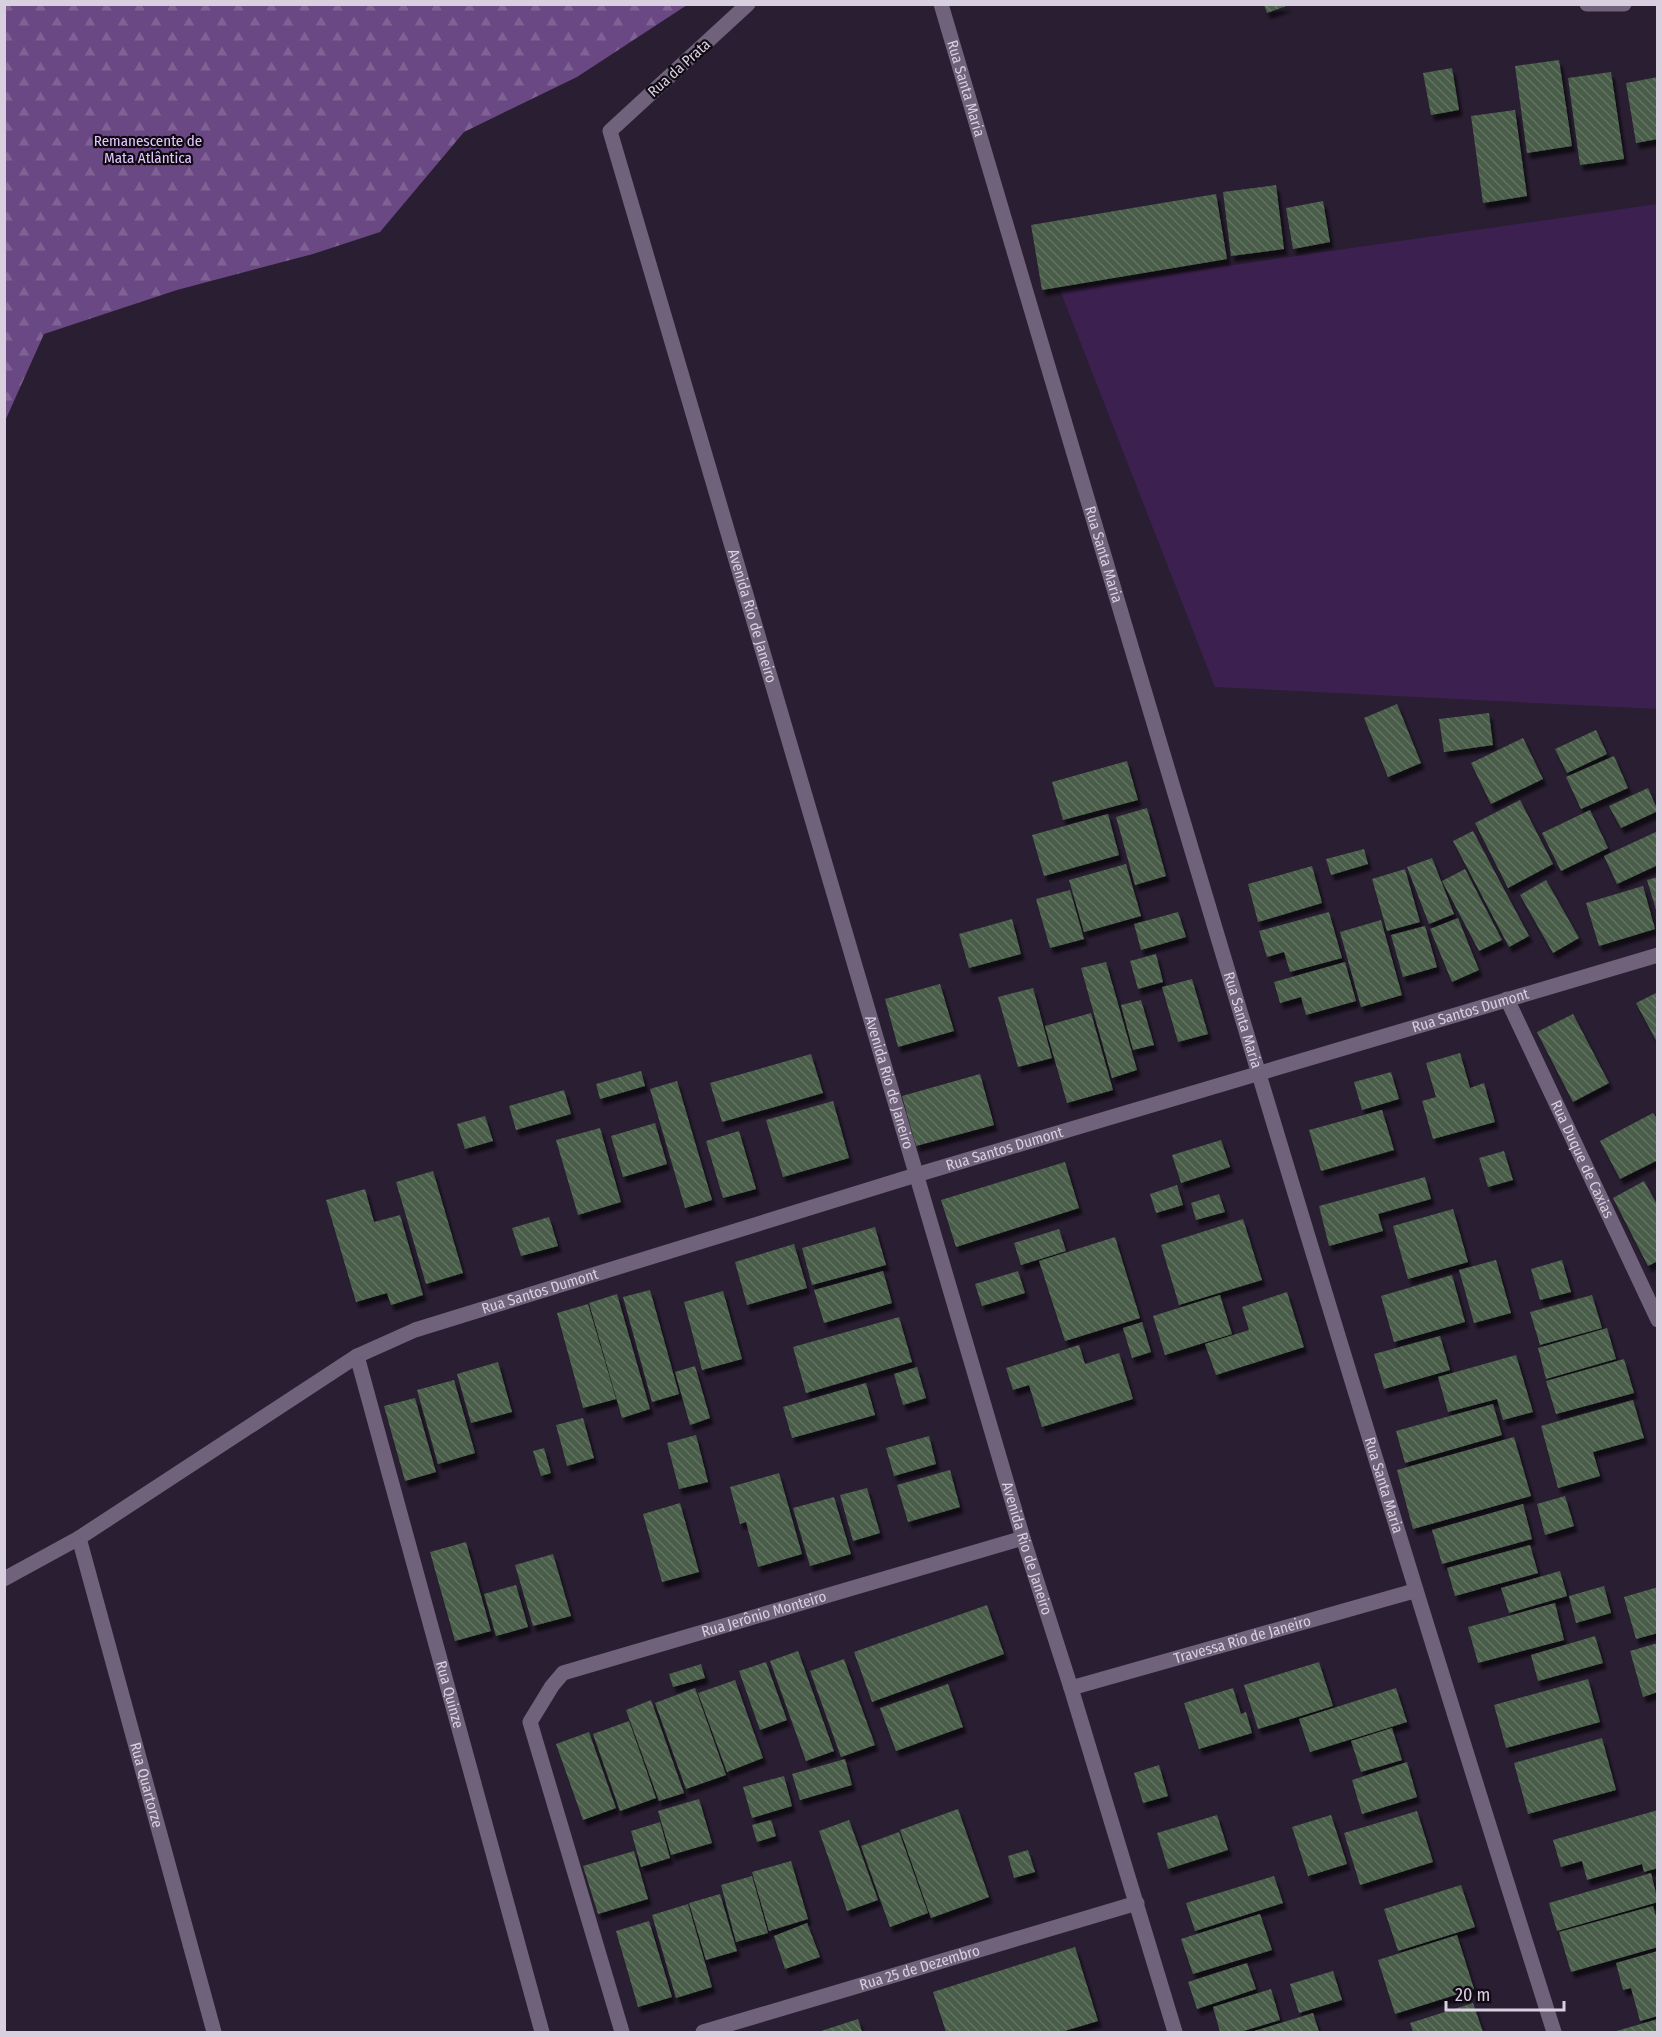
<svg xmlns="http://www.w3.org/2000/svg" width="1662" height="2037" viewBox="0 0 1662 2037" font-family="'Fira Sans Condensed',sans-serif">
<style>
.green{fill:#3c204f}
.forest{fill:url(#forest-firs)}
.building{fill:url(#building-back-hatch);filter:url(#shadow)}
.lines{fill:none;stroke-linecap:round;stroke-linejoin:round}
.minor{stroke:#6f627a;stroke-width:15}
.labels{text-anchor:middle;stroke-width:4.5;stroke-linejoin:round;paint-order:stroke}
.street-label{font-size:15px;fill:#d8d0de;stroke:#0f0a13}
.park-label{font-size:15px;fill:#e4c7fc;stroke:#0f0a13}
</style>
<defs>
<pattern id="forest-firs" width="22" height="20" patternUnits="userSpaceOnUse" patternTransform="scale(1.5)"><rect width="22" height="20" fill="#6a4883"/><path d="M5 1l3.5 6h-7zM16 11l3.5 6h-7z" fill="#7f6194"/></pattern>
<pattern id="building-back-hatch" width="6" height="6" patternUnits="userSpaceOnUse" patternTransform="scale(1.5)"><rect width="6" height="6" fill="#495d49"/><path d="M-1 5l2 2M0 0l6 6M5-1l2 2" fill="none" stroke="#627363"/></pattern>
<filter id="shadow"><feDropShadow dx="3.5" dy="6" stdDeviation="1.5" flood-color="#0009"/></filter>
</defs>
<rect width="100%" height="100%" fill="#291e32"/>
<path class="green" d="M 1657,204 L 1657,709 L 1215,687 L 1060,290 Z"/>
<path class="forest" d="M 5,4 L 687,4 L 687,5 L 577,77 L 464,132 L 380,232 L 313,254 L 177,290 L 44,334 L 5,421 Z"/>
<g class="building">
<path d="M 1264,5 L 1289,5 L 1267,13 Z"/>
<path d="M 1559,60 L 1572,146 L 1527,153 L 1515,66 Z"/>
<path d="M 1452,68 L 1459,110 L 1431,115 L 1423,73 Z"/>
<path d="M 1611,72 L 1624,159 L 1580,165 L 1568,78 Z"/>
<path d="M 1658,77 L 1658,139 L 1636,143 L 1626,83 Z"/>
<path d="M 1515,110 L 1527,196 L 1483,203 L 1471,116 Z"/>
<path d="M 1276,185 L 1284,249 L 1231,256 L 1223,192 Z"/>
<path d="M 1216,194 L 1227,259 L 1042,290 L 1031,225 Z"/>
<path d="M 1323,201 L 1330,242 L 1293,249 L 1286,208 Z"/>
<path d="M 1397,704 L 1421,763 L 1388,777 L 1364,718 Z"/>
<path d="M 1489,713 L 1493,745 L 1444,752 L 1439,719 Z"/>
<path d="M 1596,730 L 1607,754 L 1567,773 L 1555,749 Z"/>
<path d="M 1523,738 L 1543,779 L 1491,804 L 1471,763 Z"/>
<path d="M 1614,756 L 1628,788 L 1581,809 L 1566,777 Z"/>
<path d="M 1127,761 L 1138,800 L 1063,820 L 1052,782 Z"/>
<path d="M 1648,788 L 1658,811 L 1621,828 L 1609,806 Z"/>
<path d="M 1520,800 L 1553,864 L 1508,888 L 1475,823 Z"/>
<path d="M 1147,808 L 1166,876 L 1135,885 L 1116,817 Z"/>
<path d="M 1590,810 L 1608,848 L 1561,871 L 1542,833 Z"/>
<path d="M 1108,814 L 1119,855 L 1044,876 L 1032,835 Z"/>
<path d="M 1473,831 L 1529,936 L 1509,947 L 1453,841 Z"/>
<path d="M 1658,831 L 1658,865 L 1617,884 L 1604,856 Z"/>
<path d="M 1364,849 L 1368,864 L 1331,875 L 1326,859 Z"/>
<path d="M 1432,858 L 1454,914 L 1429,924 L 1407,867 Z"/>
<path d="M 1126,864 L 1141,916 L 1084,932 L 1069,880 Z"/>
<path d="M 1312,866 L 1322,903 L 1258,922 L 1248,884 Z"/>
<path d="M 1405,869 L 1420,922 L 1387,931 L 1372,879 Z"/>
<path d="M 1465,869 L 1502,940 L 1479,951 L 1442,881 Z"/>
<path d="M 1658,877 L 1658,913 L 1657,913 L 1647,880 Z"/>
<path d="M 1546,880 L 1579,938 L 1553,953 L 1520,895 Z"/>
<path d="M 1643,886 L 1655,929 L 1599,946 L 1586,903 Z"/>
<path d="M 1070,890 L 1084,939 L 1050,948 L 1036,899 Z"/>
<path d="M 1178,912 L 1186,937 L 1141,950 L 1134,924 Z"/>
<path d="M 1329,912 L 1342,958 L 1290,972 L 1284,952 L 1267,957 L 1259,931 Z"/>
<path d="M 1458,918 L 1479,970 L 1452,982 L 1430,929 Z"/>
<path d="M 1012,919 L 1021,954 L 969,968 L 959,934 Z"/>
<path d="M 1381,920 L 1402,995 L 1361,1007 L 1340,932 Z"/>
<path d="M 1425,926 L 1437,967 L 1403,977 L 1391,935 Z"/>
<path d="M 1156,954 L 1163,982 L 1138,989 L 1130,961 Z"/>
<path d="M 1106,962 L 1137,1070 L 1112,1078 L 1081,968 Z"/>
<path d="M 1345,962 L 1356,1001 L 1306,1015 L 1301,997 L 1280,1003 L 1274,982 Z"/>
<path d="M 1192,979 L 1208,1034 L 1178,1042 L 1162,987 Z"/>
<path d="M 940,984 L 954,1031 L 898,1047 L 885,999 Z"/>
<path d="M 1033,988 L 1052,1058 L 1018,1067 L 998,997 Z"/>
<path d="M 1658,992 L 1658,1044 L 1636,1003 Z"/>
<path d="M 1141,1000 L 1154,1045 L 1133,1050 L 1121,1005 Z"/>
<path d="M 1091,1013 L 1113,1090 L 1067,1103 L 1045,1026 Z"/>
<path d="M 1573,1014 L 1609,1083 L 1573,1102 L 1537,1032 Z"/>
<path d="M 1460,1053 L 1470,1088 L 1484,1083 L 1495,1122 L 1433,1139 L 1422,1101 L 1436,1097 L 1426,1063 Z"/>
<path d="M 811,1054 L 823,1093 L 722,1122 L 710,1083 Z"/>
<path d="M 641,1071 L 645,1086 L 600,1099 L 596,1084 Z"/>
<path d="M 1391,1072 L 1399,1099 L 1362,1110 L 1354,1082 Z"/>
<path d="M 980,1074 L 994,1125 L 916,1146 L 902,1096 Z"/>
<path d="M 677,1081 L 712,1200 L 685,1208 L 650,1089 Z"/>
<path d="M 564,1090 L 571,1114 L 516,1130 L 509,1106 Z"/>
<path d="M 833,1101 L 849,1158 L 783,1177 L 766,1120 Z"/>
<path d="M 1382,1110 L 1394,1150 L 1321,1171 L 1309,1130 Z"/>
<path d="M 1653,1113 L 1658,1120 L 1658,1160 L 1620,1179 L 1600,1141 Z"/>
<path d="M 485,1116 L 493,1141 L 465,1149 L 457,1124 Z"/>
<path d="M 655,1123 L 667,1164 L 623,1177 L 611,1136 Z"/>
<path d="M 600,1128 L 621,1202 L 578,1215 L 556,1140 Z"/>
<path d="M 739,1131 L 756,1189 L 723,1198 L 706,1141 Z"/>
<path d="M 1221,1140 L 1230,1167 L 1181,1183 L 1172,1155 Z"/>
<path d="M 1504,1151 L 1513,1180 L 1488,1187 L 1479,1158 Z"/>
<path d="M 1065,1162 L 1079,1208 L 956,1247 L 941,1200 Z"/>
<path d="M 433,1171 L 463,1273 L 426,1284 L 396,1182 Z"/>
<path d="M 1425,1177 L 1431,1199 L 1378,1214 L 1383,1231 L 1329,1246 L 1319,1206 Z"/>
<path d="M 1644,1181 L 1658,1206 L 1658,1261 L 1648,1266 L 1613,1198 Z"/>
<path d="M 1177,1185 L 1183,1205 L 1156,1213 L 1150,1194 Z"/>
<path d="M 365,1189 L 374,1222 L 400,1215 L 423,1295 L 391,1305 L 387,1293 L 356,1302 L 326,1200 Z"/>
<path d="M 1219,1194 L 1225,1212 L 1196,1220 L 1191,1203 Z"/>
<path d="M 1453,1209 L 1468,1262 L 1408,1279 L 1393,1226 Z"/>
<path d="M 549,1217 L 558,1246 L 521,1256 L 512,1228 Z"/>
<path d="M 1243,1219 L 1262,1280 L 1179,1305 L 1161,1245 Z"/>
<path d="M 875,1227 L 886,1265 L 812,1285 L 802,1248 Z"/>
<path d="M 1059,1229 L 1066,1251 L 1021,1265 L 1014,1243 Z"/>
<path d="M 1115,1237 L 1140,1318 L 1065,1341 L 1039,1261 Z"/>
<path d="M 794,1244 L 807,1288 L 747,1305 L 735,1262 Z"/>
<path d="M 1496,1260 L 1511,1313 L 1474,1323 L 1459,1270 Z"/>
<path d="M 1562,1260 L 1571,1292 L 1540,1300 L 1531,1269 Z"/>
<path d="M 883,1271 L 892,1303 L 824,1323 L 814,1290 Z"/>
<path d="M 1018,1271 L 1025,1293 L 982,1306 L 975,1284 Z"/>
<path d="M 1452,1275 L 1465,1322 L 1394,1342 L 1381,1296 Z"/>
<path d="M 650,1290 L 679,1394 L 652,1402 L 623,1297 Z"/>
<path d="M 723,1291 L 742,1359 L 702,1370 L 684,1302 Z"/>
<path d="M 1287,1292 L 1304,1347 L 1216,1375 L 1205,1344 L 1249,1330 L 1242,1307 Z"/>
<path d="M 617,1294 L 650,1409 L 622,1418 L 589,1303 Z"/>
<path d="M 1220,1295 L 1232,1334 L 1165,1355 L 1153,1316 Z"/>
<path d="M 1592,1295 L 1602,1328 L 1540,1345 L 1530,1312 Z"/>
<path d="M 588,1304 L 616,1399 L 583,1408 L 557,1313 Z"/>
<path d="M 899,1317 L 912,1362 L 806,1393 L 793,1347 Z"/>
<path d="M 1142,1322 L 1151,1352 L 1132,1358 L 1123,1328 Z"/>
<path d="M 1607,1328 L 1616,1359 L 1546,1379 L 1538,1348 Z"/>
<path d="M 1440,1336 L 1450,1370 L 1384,1389 L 1374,1354 Z"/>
<path d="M 1079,1345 L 1085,1364 L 1119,1353 L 1133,1399 L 1042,1427 L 1029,1385 L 1013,1390 L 1006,1368 Z"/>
<path d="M 1516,1355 L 1533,1412 L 1503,1420 L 1497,1399 L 1448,1412 L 1438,1377 Z"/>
<path d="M 1624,1359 L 1634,1393 L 1556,1414 L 1546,1381 Z"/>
<path d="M 498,1362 L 512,1412 L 471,1423 L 457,1374 Z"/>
<path d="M 695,1366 L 710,1418 L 690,1425 L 675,1372 Z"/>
<path d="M 917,1367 L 926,1398 L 903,1405 L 894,1374 Z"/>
<path d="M 454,1380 L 475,1453 L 438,1464 L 417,1390 Z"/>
<path d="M 866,1383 L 875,1415 L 792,1438 L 783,1407 Z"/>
<path d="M 415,1398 L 436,1472 L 405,1481 L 384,1406 Z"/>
<path d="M 1633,1400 L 1644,1438 L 1593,1452 L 1600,1476 L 1558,1488 L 1541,1426 Z"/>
<path d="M 1493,1404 L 1502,1435 L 1405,1463 L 1396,1431 Z"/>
<path d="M 583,1418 L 594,1458 L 567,1466 L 556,1425 Z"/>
<path d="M 696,1435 L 708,1482 L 679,1489 L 667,1443 Z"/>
<path d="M 929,1436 L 936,1464 L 894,1476 L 886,1448 Z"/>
<path d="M 1514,1437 L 1531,1496 L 1413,1529 L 1397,1470 Z"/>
<path d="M 544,1448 L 551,1473 L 541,1476 L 533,1451 Z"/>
<path d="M 950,1470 L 960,1507 L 908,1522 L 897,1485 Z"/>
<path d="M 779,1473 L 802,1554 L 758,1567 L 746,1522 L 740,1524 L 730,1487 Z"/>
<path d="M 867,1488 L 880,1533 L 853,1541 L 840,1495 Z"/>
<path d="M 1565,1496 L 1574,1526 L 1545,1535 L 1537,1504 Z"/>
<path d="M 834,1497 L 851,1554 L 810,1566 L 793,1508 Z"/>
<path d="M 680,1503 L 699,1572 L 662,1582 L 643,1514 Z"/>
<path d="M 1523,1504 L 1532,1539 L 1442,1564 L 1432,1530 Z"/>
<path d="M 466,1542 L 491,1631 L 455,1641 L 430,1552 Z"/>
<path d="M 1530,1545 L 1538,1573 L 1455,1596 L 1447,1568 Z"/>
<path d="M 553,1554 L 571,1616 L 533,1626 L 515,1565 Z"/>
<path d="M 1560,1571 L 1567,1596 L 1509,1613 L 1501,1588 Z"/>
<path d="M 516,1585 L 528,1627 L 496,1636 L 484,1594 Z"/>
<path d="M 1604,1586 L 1611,1613 L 1576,1623 L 1569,1596 Z"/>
<path d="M 1658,1587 L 1658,1633 L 1636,1639 L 1624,1597 Z"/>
<path d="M 1555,1603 L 1564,1640 L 1478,1663 L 1468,1627 Z"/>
<path d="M 987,1605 L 1004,1654 L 872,1702 L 854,1652 Z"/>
<path d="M 1595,1636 L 1603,1663 L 1538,1681 L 1531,1655 Z"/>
<path d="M 1658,1643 L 1658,1692 L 1643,1697 L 1630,1651 Z"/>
<path d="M 798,1651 L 834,1751 L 806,1761 L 770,1661 Z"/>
<path d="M 844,1659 L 875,1745 L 841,1757 L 810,1671 Z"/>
<path d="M 766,1662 L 787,1720 L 760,1730 L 739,1671 Z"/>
<path d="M 1319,1662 L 1333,1706 L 1258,1729 L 1244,1685 Z"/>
<path d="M 701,1664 L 705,1678 L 673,1687 L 669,1674 Z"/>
<path d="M 1588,1679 L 1600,1722 L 1506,1748 L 1494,1705 Z"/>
<path d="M 735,1680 L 763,1758 L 727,1772 L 698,1693 Z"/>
<path d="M 948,1684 L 963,1727 L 896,1751 L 880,1708 Z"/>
<path d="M 695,1688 L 726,1775 L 686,1789 L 655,1703 Z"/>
<path d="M 1233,1688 L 1241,1714 L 1246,1712 L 1252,1733 L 1199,1749 L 1184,1703 Z"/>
<path d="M 1396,1688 L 1407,1722 L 1310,1752 L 1299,1719 Z"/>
<path d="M 651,1700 L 684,1793 L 659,1801 L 626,1710 Z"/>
<path d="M 629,1721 L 656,1798 L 620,1811 L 593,1734 Z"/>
<path d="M 1392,1728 L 1402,1760 L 1361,1772 L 1351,1741 Z"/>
<path d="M 589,1732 L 616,1808 L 583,1820 L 556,1744 Z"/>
<path d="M 1602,1738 L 1616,1790 L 1528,1814 L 1514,1763 Z"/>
<path d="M 845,1759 L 852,1785 L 800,1800 L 792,1774 Z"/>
<path d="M 1407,1762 L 1417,1797 L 1362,1814 L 1352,1780 Z"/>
<path d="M 1159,1765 L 1168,1796 L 1143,1803 L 1134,1773 Z"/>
<path d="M 784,1776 L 792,1806 L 752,1818 L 743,1787 Z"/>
<path d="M 699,1799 L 712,1843 L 671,1855 L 658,1811 Z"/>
<path d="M 958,1809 L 989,1897 L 931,1918 L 900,1830 Z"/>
<path d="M 1658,1810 L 1658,1868 L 1644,1872 L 1642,1864 L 1587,1880 L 1582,1861 L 1561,1867 L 1553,1840 Z"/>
<path d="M 1417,1811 L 1433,1862 L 1360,1885 L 1344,1833 Z"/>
<path d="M 1217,1815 L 1228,1850 L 1168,1869 L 1157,1833 Z"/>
<path d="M 1331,1815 L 1347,1864 L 1308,1876 L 1292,1827 Z"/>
<path d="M 771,1820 L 776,1836 L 757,1842 L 752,1825 Z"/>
<path d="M 849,1820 L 878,1900 L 847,1911 L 819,1831 Z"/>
<path d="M 660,1822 L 670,1858 L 641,1867 L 631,1831 Z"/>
<path d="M 899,1832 L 928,1913 L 890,1927 L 861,1846 Z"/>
<path d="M 1028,1850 L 1035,1872 L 1014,1878 L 1008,1856 Z"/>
<path d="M 634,1851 L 648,1899 L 598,1914 L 583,1866 Z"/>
<path d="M 791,1861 L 808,1919 L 769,1931 L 752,1872 Z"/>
<path d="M 1651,1873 L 1658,1902 L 1557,1931 L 1549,1903 Z"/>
<path d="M 752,1876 L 768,1933 L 736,1942 L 721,1885 Z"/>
<path d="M 1274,1876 L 1283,1903 L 1195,1931 L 1186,1903 Z"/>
<path d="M 1461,1885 L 1475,1927 L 1398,1951 L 1384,1909 Z"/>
<path d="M 720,1894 L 737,1951 L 706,1960 L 689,1903 Z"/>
<path d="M 688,1904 L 712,1987 L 676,1998 L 652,1915 Z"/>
<path d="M 1653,1906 L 1658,1923 L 1658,1947 L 1571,1972 L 1559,1932 Z"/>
<path d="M 1260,1914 L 1272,1950 L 1193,1974 L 1181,1939 Z"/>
<path d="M 649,1921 L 672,1997 L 638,2007 L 616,1931 Z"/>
<path d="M 807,1923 L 820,1957 L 785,1969 L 774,1936 Z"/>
<path d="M 1457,1935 L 1474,1989 L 1395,2014 L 1378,1960 Z"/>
<path d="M 1075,1947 L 1098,2021 L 1061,2032 L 946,2032 L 933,1992 Z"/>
<path d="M 1658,1951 L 1658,2016 L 1640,2021 L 1631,1988 L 1623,1990 L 1616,1963 Z"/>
<path d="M 1247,1963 L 1256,1989 L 1197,2009 L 1188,1982 Z"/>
<path d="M 1333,1971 L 1342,2000 L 1299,2013 L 1290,1984 Z"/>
<path d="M 1271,1989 L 1280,2020 L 1240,2032 L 1220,2032 L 1213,2007 Z"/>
<path d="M 1473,2003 L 1483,2032 L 1413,2032 L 1410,2023 Z"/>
<path d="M 1313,2013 L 1319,2032 L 1251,2032 Z"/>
<path d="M 858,2019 L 862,2032 L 818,2032 Z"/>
<path d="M 1658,2019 L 1658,2032 L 1613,2032 Z"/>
</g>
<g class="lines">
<g class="minor">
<path id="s1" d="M 748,4 L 610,131 L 1023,1538 L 1071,1688 L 1175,2032"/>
<path id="s2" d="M 941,4 C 1141,682 1341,1359 1554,2032"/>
<path d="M 1587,4 L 1624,4"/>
<path id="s3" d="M 1507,999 L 1658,1320"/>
<path id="s4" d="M 357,1356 L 542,2032"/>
<path id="s5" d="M 79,1538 L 214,2032"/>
<path id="s6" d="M 4,1579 L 79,1538 L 357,1356 L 415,1330 L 916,1175 L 1658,955"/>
<path id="s7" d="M 1071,1688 L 1414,1591"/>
<path id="s8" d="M 622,2032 L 530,1722 L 552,1686 L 563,1673 L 1023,1538"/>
<path id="s9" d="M 703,2032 L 1137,1903"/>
</g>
</g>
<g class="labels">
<g class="street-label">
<text transform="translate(679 68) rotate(-42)" y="5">Rua da Prata</text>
<text dy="5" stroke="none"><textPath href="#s2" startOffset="88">Rua Santa Maria</textPath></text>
<text dy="5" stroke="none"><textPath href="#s2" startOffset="574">Rua Santa Maria</textPath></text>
<text dy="5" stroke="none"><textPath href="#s1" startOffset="693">Avenida Rio de Janeiro</textPath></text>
<text dy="5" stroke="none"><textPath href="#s6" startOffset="1584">Rua Santos Dumont</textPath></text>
<text dy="5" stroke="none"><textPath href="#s2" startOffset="1060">Rua Santa Maria</textPath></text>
<text dy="5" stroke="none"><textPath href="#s1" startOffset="1179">Avenida Rio de Janeiro</textPath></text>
<text dy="5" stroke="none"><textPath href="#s6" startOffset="1098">Rua Santos Dumont</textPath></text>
<text dy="5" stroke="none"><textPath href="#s3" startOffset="177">Rua Duque de Caxias</textPath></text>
<text dy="5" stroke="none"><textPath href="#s6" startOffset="612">Rua Santos Dumont</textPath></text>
<text dy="5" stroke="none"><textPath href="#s2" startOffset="1546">Rua Santa Maria</textPath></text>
<text dy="5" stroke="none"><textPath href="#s1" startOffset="1665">Avenida Rio de Janeiro</textPath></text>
<text dy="5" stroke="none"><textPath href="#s8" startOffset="592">Rua Jerônio Monteiro</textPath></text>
<text dy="5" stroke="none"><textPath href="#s7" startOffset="178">Travessa Rio de Janeiro</textPath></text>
<text dy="5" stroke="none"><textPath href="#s4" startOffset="351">Rua Quinze</textPath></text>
<text dy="5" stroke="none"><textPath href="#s5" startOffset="256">Rua Quartorze</textPath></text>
<text dy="5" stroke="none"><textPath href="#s9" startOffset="226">Rua 25 de Dezembro</textPath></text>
</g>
<g class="park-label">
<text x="148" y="146">Remanescente de<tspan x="148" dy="17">Mata Atlântica</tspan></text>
</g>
</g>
<rect width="1662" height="2037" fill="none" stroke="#d8d0de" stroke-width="12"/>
<path d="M1446 2001v9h118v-9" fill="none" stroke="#d8d0de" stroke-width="3"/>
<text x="1455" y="2001" font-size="18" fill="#d8d0de" stroke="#0f0a13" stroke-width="4.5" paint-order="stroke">20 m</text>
</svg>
